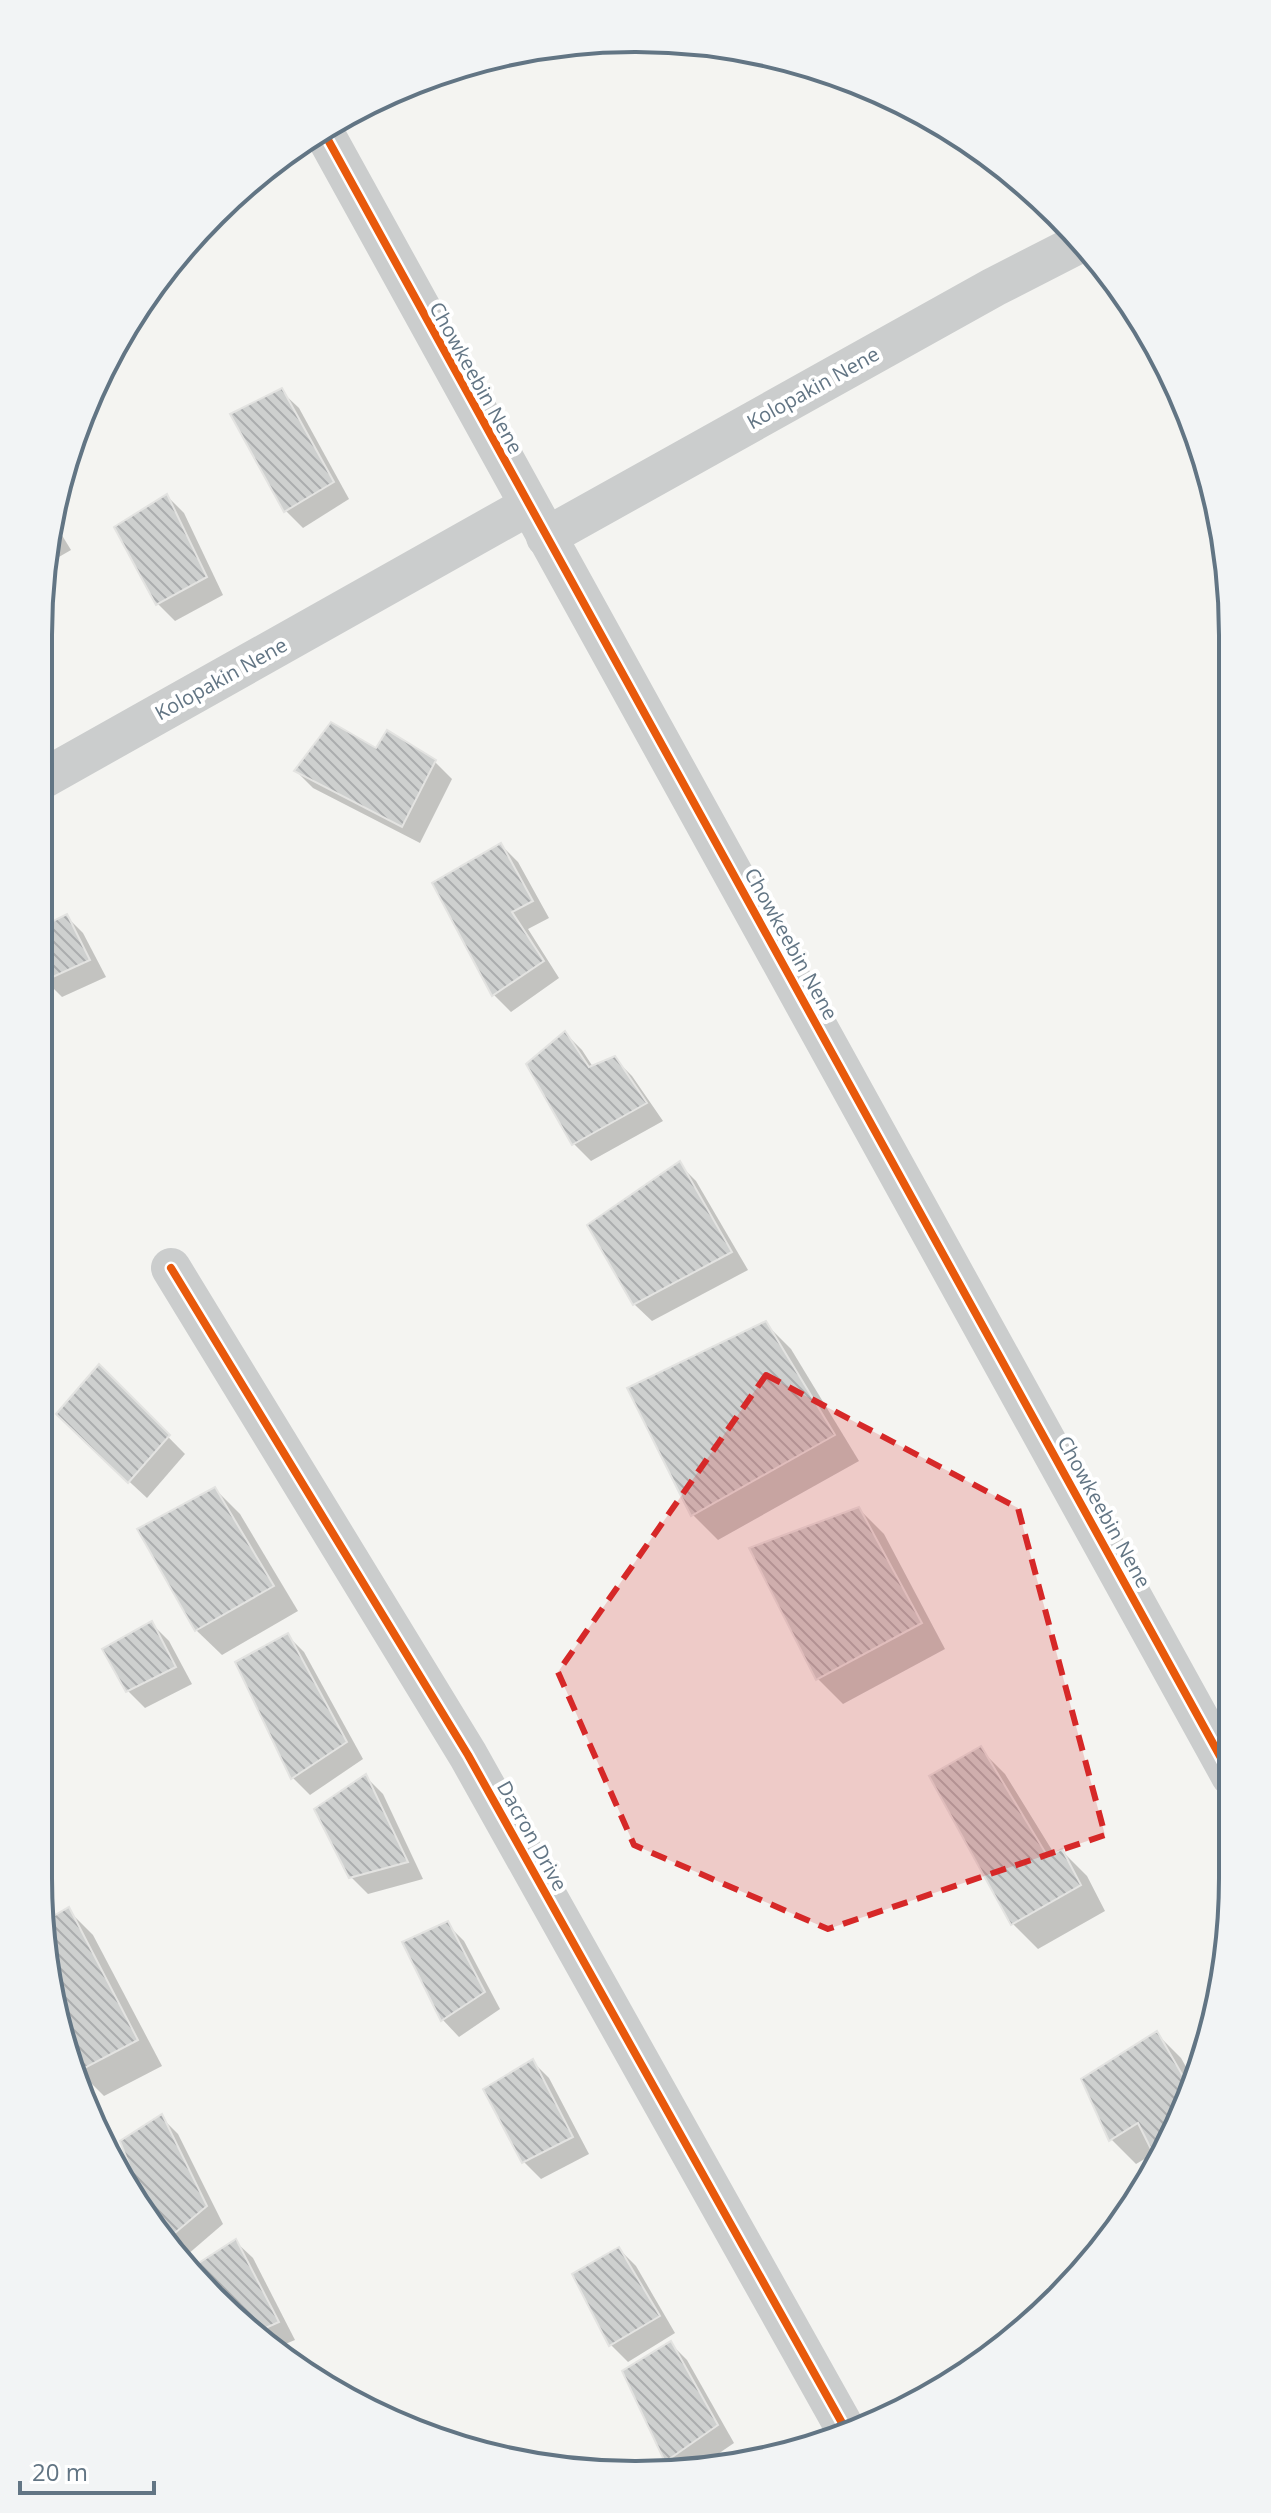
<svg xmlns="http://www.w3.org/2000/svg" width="1271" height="2513" viewBox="0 0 1271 2513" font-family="'Open Sans',sans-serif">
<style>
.shadow{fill:#0003}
.building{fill:url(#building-back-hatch);stroke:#e3e3e1;stroke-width:2}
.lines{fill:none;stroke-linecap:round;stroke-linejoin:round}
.minor{stroke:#cbcdcd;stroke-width:40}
.cycleway-casing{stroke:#fff;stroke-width:13}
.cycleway{stroke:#e8590c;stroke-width:8}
.marked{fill:#d62828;fill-opacity:0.2;stroke:#d62828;stroke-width:6;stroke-dasharray:16 10;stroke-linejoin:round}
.labels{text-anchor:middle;stroke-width:8;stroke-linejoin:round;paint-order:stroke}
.street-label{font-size:20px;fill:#627584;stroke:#fff}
.rim{fill:none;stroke:#627584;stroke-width:4}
</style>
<defs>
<pattern id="building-back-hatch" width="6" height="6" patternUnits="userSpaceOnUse" patternTransform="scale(2)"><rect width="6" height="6" fill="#ced0cf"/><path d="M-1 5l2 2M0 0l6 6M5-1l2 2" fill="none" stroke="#abadae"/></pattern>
</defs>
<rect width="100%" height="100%" fill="#f4f4f1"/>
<g class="shadow">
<path d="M 281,391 L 299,408 L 349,499 L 303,528 L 286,511 Z"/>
<path d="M 167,496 L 184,513 L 223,595 L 175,621 L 158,604 L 117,527 Z"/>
<path d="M 52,519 L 71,550 L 45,565 Z"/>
<path d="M 388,733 L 435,762 L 452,779 L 420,843 L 313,788 L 296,771 L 377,751 Z"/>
<path d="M 501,845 L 518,862 L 549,918 L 528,929 L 559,978 L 511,1012 L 494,995 Z"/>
<path d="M 66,916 L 83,933 L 106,977 L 62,997 L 45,980 L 39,967 L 39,930 Z"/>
<path d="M 565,1033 L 582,1050 L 593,1067 L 614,1058 L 632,1076 L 663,1121 L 591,1161 L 574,1144 Z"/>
<path d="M 679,1164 L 696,1181 L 748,1270 L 652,1321 L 634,1304 Z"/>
<path d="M 39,1202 L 50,1214 L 39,1293 Z"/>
<path d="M 766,1324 L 791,1349 L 859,1461 L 718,1540 L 693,1515 L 630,1389 Z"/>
<path d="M 99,1367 L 185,1454 L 147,1498 L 75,1431 Z"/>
<path d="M 215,1489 L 240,1514 L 298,1611 L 222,1655 L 196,1630 Z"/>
<path d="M 859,1509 L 884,1534 L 945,1649 L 843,1704 L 818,1679 Z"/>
<path d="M 152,1624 L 169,1641 L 192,1684 L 145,1708 L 128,1691 Z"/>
<path d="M 287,1635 L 304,1652 L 363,1759 L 310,1795 L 293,1778 L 238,1663 Z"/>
<path d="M 980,1749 L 1005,1774 L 1055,1855 L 1062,1851 L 1087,1876 L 1105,1911 L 1038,1949 L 1013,1924 Z"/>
<path d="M 366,1777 L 383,1794 L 423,1879 L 368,1894 L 351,1877 Z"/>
<path d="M 68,1910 L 93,1935 L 162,2066 L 104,2096 L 79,2071 Z"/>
<path d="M 447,1924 L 464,1941 L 500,2009 L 459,2037 L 443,2020 Z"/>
<path d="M 1156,2033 L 1181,2058 L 1194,2081 L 1172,2141 L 1159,2160 L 1155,2153 L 1136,2164 L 1111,2139 Z"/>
<path d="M 532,2061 L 549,2078 L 589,2154 L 541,2179 L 524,2162 Z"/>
<path d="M 161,2117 L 178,2134 L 223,2224 L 180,2261 L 157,2233 L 122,2142 Z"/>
<path d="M 236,2242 L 253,2258 L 295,2340 L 273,2349 L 241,2326 L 190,2272 Z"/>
<path d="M 619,2249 L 636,2266 L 675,2333 L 628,2362 L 611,2345 Z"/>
<path d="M 670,2343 L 687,2360 L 734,2443 L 696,2469 L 675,2469 L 667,2460 Z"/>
</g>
<g class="building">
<path d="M 282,388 L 334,482 L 284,512 L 230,414 Z"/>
<path d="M 167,494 L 207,577 L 156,605 L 114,527 Z"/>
<path d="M 331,722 L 376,748 L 387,730 L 436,760 L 402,827 L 294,771 Z"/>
<path d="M 501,843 L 533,901 L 512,912 L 544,961 L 492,996 L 432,883 Z"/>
<path d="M 67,914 L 90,960 L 44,981 L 39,972 L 39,928 Z"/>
<path d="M 565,1031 L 589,1067 L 615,1056 L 647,1103 L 572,1145 L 526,1064 Z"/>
<path d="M 680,1161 L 732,1252 L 633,1305 L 587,1225 Z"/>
<path d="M 766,1321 L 835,1435 L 691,1516 L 627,1388 Z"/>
<path d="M 99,1364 L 170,1435 L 128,1483 L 56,1414 Z"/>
<path d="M 215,1487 L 274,1586 L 195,1631 L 137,1529 Z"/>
<path d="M 859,1507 L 922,1623 L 816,1680 L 749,1548 Z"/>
<path d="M 152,1621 L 176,1667 L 126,1692 L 102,1649 Z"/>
<path d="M 288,1633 L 347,1742 L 291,1779 L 235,1662 Z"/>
<path d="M 981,1746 L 1048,1857 L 1062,1849 L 1081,1885 L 1011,1925 L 929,1776 Z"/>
<path d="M 366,1774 L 408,1862 L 349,1878 L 314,1809 Z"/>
<path d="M 69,1907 L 138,2040 L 77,2072 L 66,2049 L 45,1921 Z"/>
<path d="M 448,1921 L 485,1992 L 441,2021 L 402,1942 Z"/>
<path d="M 1157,2031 L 1191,2090 L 1172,2141 L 1157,2161 L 1138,2123 L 1109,2141 L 1081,2079 Z"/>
<path d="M 533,2059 L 573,2137 L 522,2163 L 483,2089 Z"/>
<path d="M 162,2114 L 207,2206 L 163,2243 L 150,2219 L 120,2141 Z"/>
<path d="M 236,2239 L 279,2322 L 252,2334 L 241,2326 L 188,2270 Z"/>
<path d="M 619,2247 L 660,2316 L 609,2346 L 572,2274 Z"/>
<path d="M 671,2341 L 718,2425 L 665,2462 L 622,2371 Z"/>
</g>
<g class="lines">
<g class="minor">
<path d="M 322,129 L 1231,1776"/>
<path d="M 546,537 L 994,287 L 1082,242"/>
<path d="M 39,781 L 528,506"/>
<path d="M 171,1268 L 468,1755 L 846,2430"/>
</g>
<g class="cycleway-casing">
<g id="cycleway">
<path d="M 322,129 L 1231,1776"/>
<path d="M 171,1268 L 468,1755 L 846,2430"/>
</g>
</g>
<use href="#cycleway" class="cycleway"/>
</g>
<path class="marked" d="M 766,1375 L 1018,1508 L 1105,1835 L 828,1929 L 634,1845 L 558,1672 Z"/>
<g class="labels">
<g class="street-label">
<text transform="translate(476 378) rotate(61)" y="7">Chowkeebin Nene</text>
<text transform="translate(813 388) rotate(-29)" y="7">Kolopakin Nene</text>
<text transform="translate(221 679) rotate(-29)" y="7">Kolopakin Nene</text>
<text transform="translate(791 944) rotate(61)" y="7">Chowkeebin Nene</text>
<text transform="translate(1104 1512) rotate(61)" y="7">Chowkeebin Nene</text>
<text transform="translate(532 1836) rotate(61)" y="7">Dacron Drive</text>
</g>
</g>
<path d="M0 0H1271V2513H0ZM635 52H636A583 583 0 0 1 1219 635V1878A583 583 0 0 1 636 2461H635A583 583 0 0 1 52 1878V635A583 583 0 0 1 635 52Z" fill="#f2f4f5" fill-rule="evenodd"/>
<path class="rim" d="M635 52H636A583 583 0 0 1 1219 635V1878A583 583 0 0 1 636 2461H635A583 583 0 0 1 52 1878V635A583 583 0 0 1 635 52Z"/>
<path d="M20 2481v12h134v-12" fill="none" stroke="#627584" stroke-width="4"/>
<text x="32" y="2481" font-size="24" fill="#627584" stroke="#ffffff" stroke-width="6" paint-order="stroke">20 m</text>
</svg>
